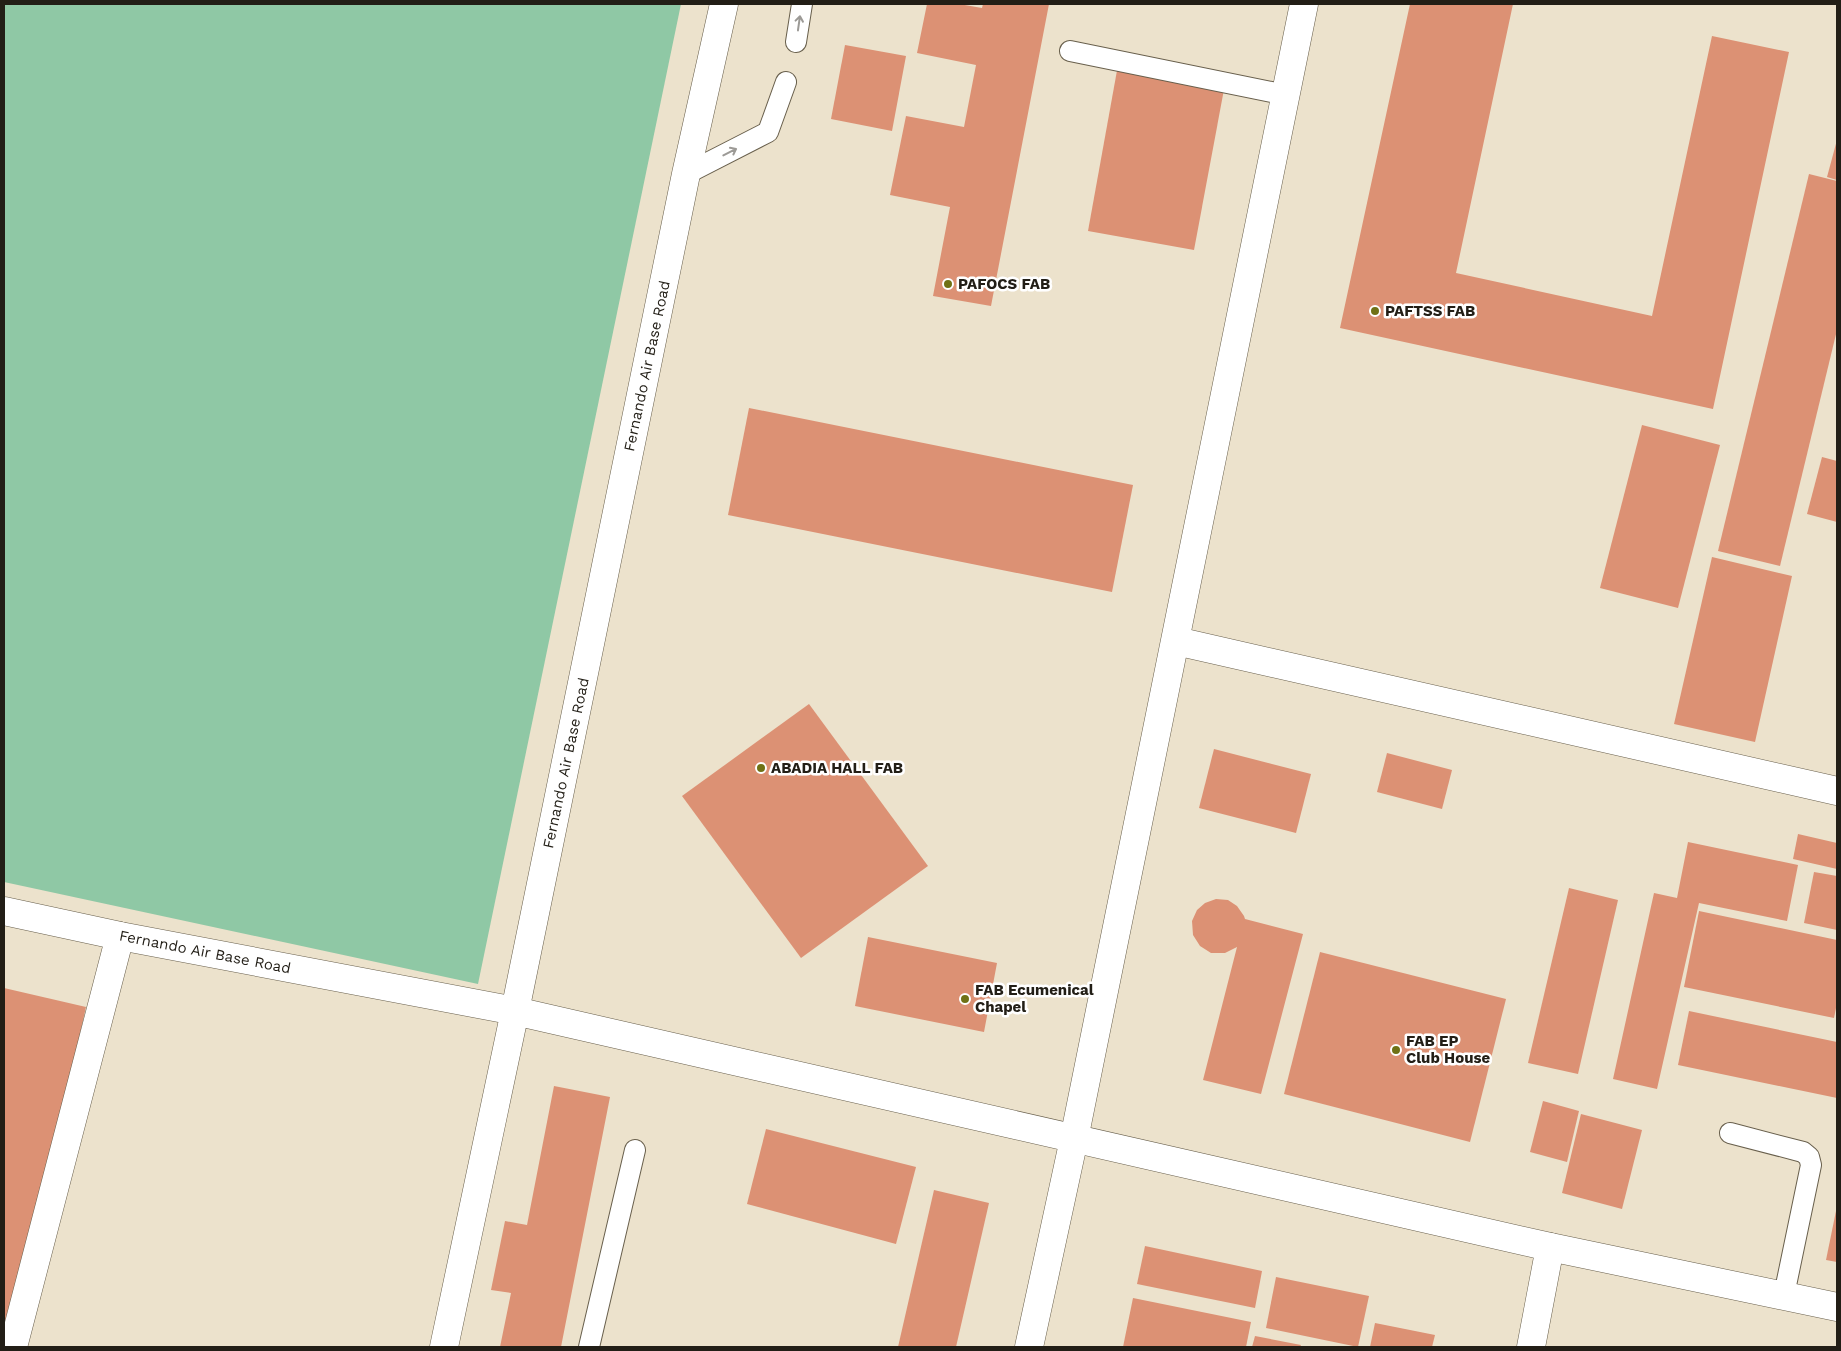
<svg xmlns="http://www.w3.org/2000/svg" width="1841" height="1351" viewBox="0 0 1841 1351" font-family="'Work Sans',sans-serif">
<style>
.green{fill:#8fc8a5}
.building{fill:#dc9174}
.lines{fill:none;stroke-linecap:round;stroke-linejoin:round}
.service-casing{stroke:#685f4c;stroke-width:22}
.minor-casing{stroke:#685f4c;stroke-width:29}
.tertiary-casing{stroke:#685f4c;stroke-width:29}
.service{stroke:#fff;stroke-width:20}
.minor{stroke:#fff;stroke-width:28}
.tertiary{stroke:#fff;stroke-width:28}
.oneway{stroke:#9c9a96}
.poi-dot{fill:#6f7115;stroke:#fff;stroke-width:2}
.labels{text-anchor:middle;stroke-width:5;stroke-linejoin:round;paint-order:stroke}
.poi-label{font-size:15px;font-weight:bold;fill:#221e16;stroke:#fff;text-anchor:start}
.street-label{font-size:15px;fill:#221e16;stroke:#fff}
</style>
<rect width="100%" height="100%" fill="#ece2cc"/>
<path class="green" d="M 4,4 L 681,4 L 478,984 L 4,882 Z"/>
<g class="building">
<path d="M 927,4 L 959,4 L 982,8 L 983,4 L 1049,4 L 991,306 L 933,296 L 950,207 L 890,195 L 906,116 L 964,127 L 976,65 L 917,53 Z"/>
<path d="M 1410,4 L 1513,4 L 1456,273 L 1652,316 L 1712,36 L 1789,52 L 1713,409 L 1340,328 Z"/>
<path d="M 845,45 L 906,56 L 892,131 L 831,119 Z"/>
<path d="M 1118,65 L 1225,84 L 1194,250 L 1088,231 Z"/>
<path d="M 1837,140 L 1837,180 L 1827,177 Z"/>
<path d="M 1809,174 L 1837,181 L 1837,330 L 1780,566 L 1718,551 Z"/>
<path d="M 749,408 L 1133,485 L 1112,592 L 728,515 Z"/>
<path d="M 1642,425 L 1720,445 L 1678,608 L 1600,588 Z"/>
<path d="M 1822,457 L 1837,461 L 1837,522 L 1807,514 Z"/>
<path d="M 1712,557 L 1792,576 L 1755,742 L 1674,724 Z"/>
<path d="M 809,704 L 928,866 L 801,958 L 682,796 Z"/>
<path d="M 1214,749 L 1311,774 L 1296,833 L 1199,808 Z"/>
<path d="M 1387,753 L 1452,770 L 1442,809 L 1377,792 Z"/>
<path d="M 1798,834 L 1837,843 L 1837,869 L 1793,859 Z"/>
<path d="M 1688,842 L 1798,865 L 1787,921 L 1699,903 L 1657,1089 L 1613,1079 L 1654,893 L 1677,898 Z"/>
<path d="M 1814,872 L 1837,876 L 1837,930 L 1804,923 Z"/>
<path d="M 1569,888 L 1618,900 L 1578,1074 L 1528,1063 Z"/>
<path d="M 1216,899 L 1228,900 L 1237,906 L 1244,916 L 1245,919 L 1303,934 L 1261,1094 L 1203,1080 L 1237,947 L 1225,953 L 1211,953 L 1200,946 L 1193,935 L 1192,921 L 1197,910 L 1205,903 Z"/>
<path d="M 1699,911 L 1837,940 L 1837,1003 L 1834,1018 L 1684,987 Z"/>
<path d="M 868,937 L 997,963 L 984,1032 L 855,1006 Z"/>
<path d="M 1320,952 L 1506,999 L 1470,1142 L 1284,1094 Z"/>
<path d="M 4,988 L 86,1007 L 11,1347 L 4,1347 Z"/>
<path d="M 1689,1011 L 1837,1042 L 1837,1098 L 1678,1065 Z"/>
<path d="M 554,1086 L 610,1097 L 561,1347 L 500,1347 L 511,1293 L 491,1290 L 505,1221 L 527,1225 Z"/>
<path d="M 1543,1101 L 1579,1111 L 1567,1162 L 1530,1152 Z"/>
<path d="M 1581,1114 L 1642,1130 L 1622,1209 L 1562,1193 Z"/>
<path d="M 766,1129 L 916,1167 L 896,1244 L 747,1204 Z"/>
<path d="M 934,1190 L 989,1203 L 956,1347 L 898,1347 Z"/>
<path d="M 1836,1211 L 1837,1211 L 1837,1262 L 1826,1260 Z"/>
<path d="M 1145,1246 L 1262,1271 L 1255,1308 L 1137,1284 Z"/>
<path d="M 1276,1277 L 1369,1296 L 1358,1347 L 1266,1328 Z"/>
<path d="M 1133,1298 L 1251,1322 L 1246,1347 L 1123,1347 Z"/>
<path d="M 1375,1323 L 1435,1335 L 1432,1347 L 1370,1347 Z"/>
<path d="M 1255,1336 L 1301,1345 L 1300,1347 L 1252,1347 Z"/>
</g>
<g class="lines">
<g class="service-casing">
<g id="service">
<path d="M 796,42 L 802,4"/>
<path d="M 1070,51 L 1286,95"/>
<path d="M 686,174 L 768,132 L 786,82"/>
<path d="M 1730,1133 L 1803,1152 L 1809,1157 L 1811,1165 L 1784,1295"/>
<path d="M 589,1347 L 635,1150"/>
</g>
</g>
<g class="minor-casing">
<g id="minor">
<path d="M 1176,641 L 1837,791"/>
<path d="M 13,1347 L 120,936"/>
<path d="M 444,1347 L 515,1011 L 1550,1247 L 1837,1307"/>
<path d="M 1029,1347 L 1074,1139 L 1304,4"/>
<path d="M 1531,1347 L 1550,1247"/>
</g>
</g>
<g class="tertiary-casing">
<path id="tertiary" d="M 4,911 L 120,936 L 515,1011 L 686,174 L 724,4"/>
</g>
<use href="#service" class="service"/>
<use href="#minor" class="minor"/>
<use href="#tertiary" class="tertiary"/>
</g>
<defs><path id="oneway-shaft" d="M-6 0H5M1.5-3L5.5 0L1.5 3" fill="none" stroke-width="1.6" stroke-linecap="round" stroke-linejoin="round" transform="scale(1.25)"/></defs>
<g class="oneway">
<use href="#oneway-shaft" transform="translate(799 23) rotate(-82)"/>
<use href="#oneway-shaft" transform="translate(730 152) rotate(-27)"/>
</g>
<g class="poi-dot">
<circle cx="948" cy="284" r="5"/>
<circle cx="1375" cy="311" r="5"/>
<circle cx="761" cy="768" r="5"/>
<circle cx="965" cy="999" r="5"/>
<circle cx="1396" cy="1050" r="5"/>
</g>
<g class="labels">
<g class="poi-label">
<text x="958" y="289">PAFOCS FAB</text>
<text x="1385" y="316">PAFTSS FAB</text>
<text x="771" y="773">ABADIA HALL FAB</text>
<text x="975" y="995">FAB Ecumenical<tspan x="975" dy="17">Chapel</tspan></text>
<text x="1406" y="1046">FAB EP<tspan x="1406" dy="17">Club House</tspan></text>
</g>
<g class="street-label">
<text transform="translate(647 366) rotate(-78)" y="5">Fernando Air Base Road</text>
<text transform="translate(566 763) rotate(-78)" y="5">Fernando Air Base Road</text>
<text transform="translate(205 952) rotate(11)" y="5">Fernando Air Base Road</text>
</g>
</g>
<rect width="1841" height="1351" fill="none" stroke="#221e16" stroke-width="10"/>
</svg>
